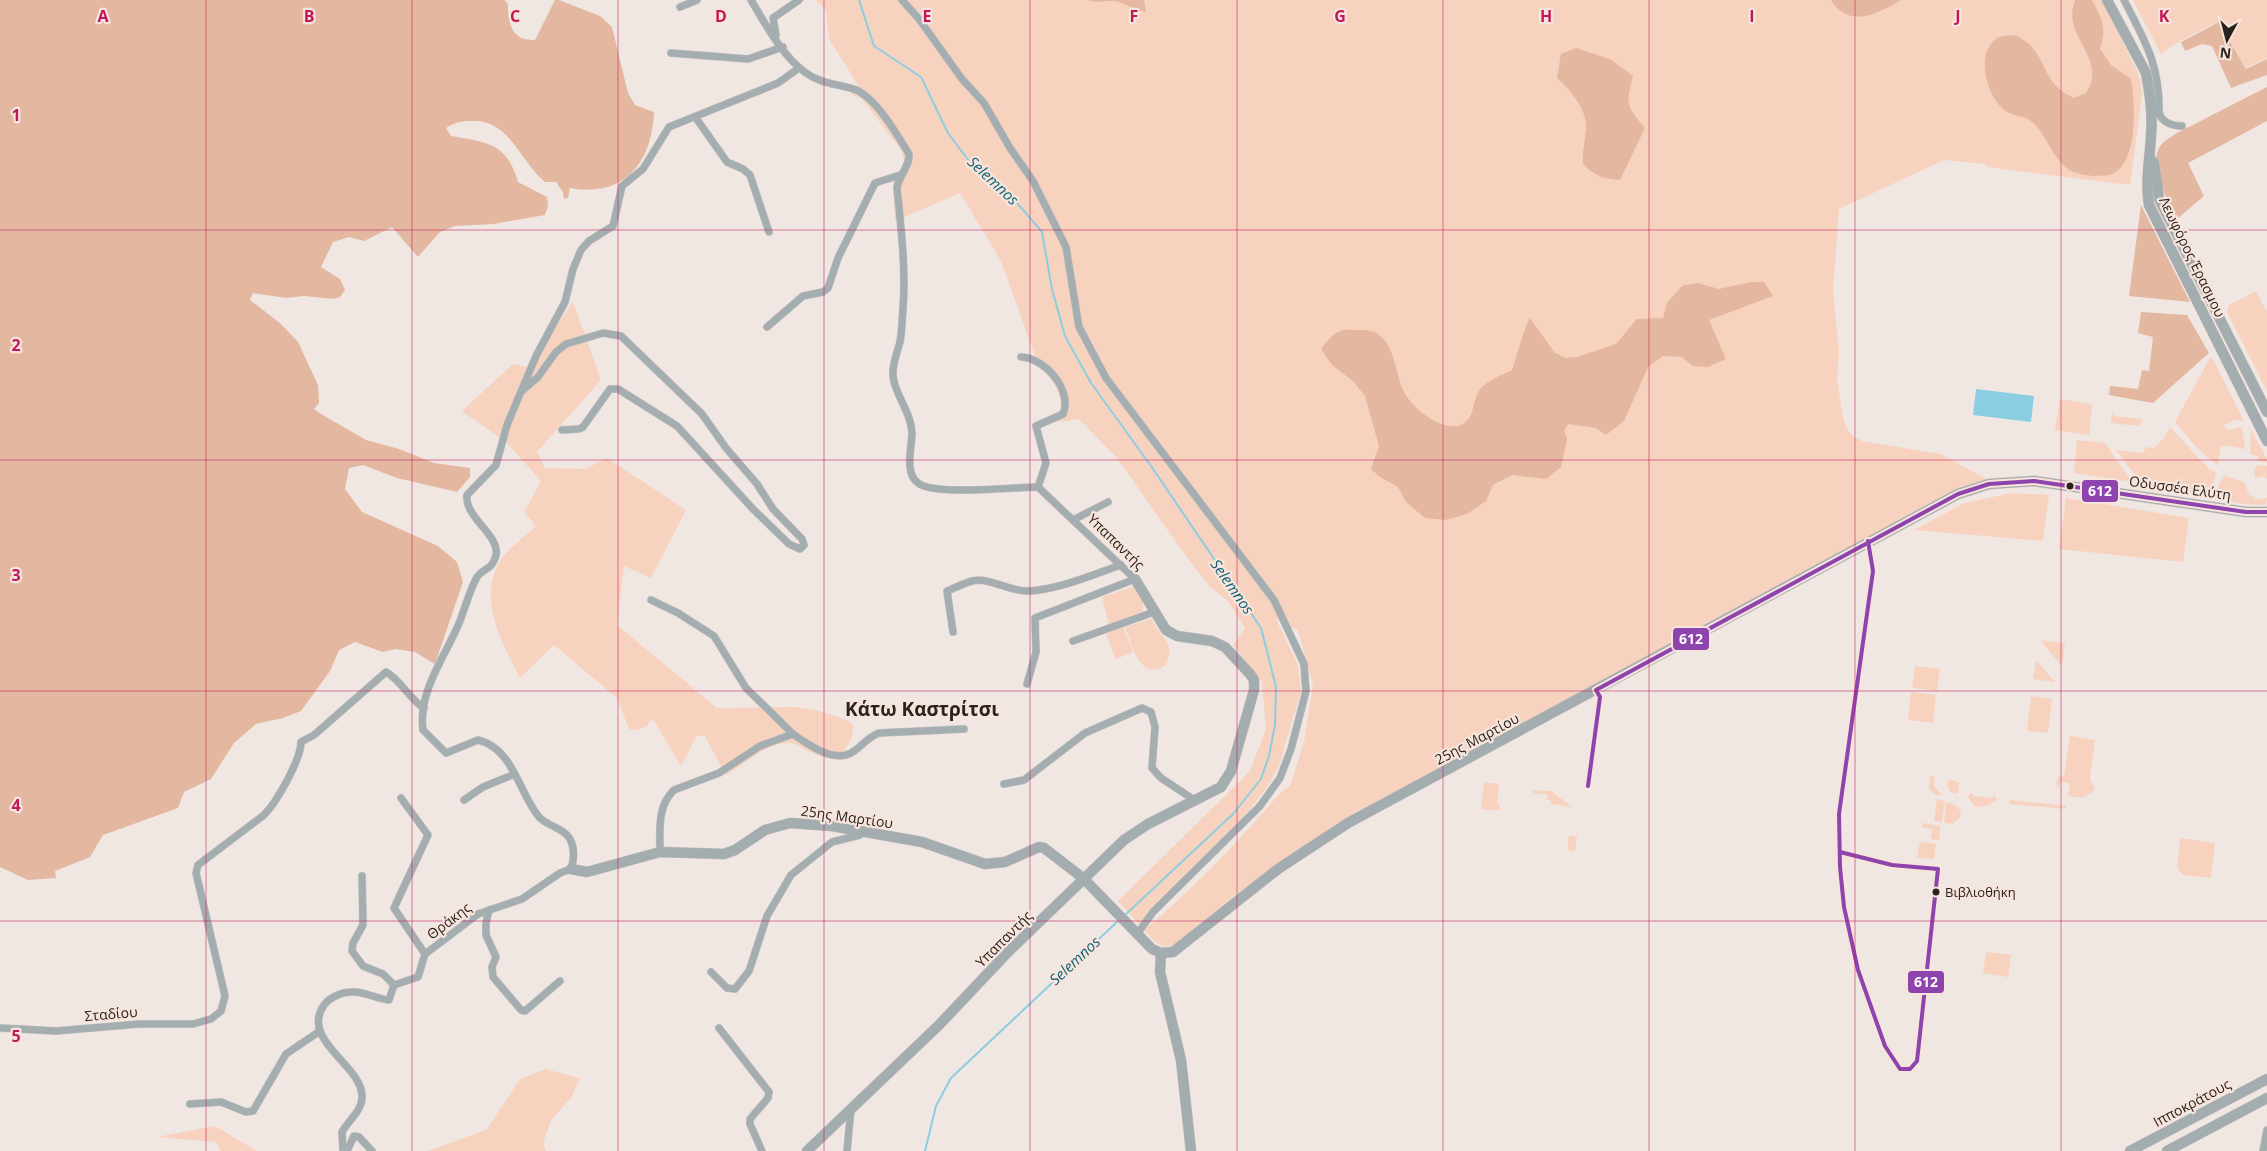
<svg xmlns="http://www.w3.org/2000/svg" width="2267" height="1151" viewBox="0 0 2267 1151" font-family="'Open Sans',sans-serif">
<style>
.green{fill:#f7d2be}
.forest{fill:#e3b7a0}
.water{fill:#8ccee1}
.lines{fill:none;stroke-linecap:round;stroke-linejoin:round}
.stream{stroke:#8ccee1;stroke-width:2}
.street-casing{stroke:#cbc4c1;stroke-width:8}
.secondary-casing{stroke:#cbc4c1;stroke-width:11}
.street{stroke:#a4aeb1;stroke-width:7}
.secondary{stroke:#a3acaf;stroke-width:10}
.bus-1-casing{stroke:#f7e5dc;stroke-width:8}
.bus-1{stroke:#8e44ad;stroke-width:4}
.grid{fill:none;stroke:#c2185b;stroke-width:1;stroke-opacity:0.55}
.bus-dot{fill:#29221f;stroke:#f7e5dc;stroke-width:2}
.labels{text-anchor:middle;stroke-width:4.5;stroke-linejoin:round;paint-order:stroke}
.bus-label{font-size:13px;fill:#29221f;stroke:#f7e5dc;text-anchor:start}
.street-label{font-size:14px;fill:#29221f;stroke:#f7e5dc}
.water-label{font-size:15px;font-style:italic;fill:#106276;stroke:#f7e5dc}
.district-label{font-size:19px;font-weight:bold;fill:#29221f;stroke:#f7e5dc}
.grid-label{font-size:16px;text-anchor:middle;font-weight:bold;fill:#c2185b;stroke:#f7e5dc;stroke-width:4.5;stroke-linejoin:round;paint-order:stroke}
.line-badge{stroke:#f7e5dc;stroke-width:2}
.badge-label{font-size:14px;text-anchor:middle;font-weight:bold;fill:#fff}
</style>
<rect width="100%" height="100%" fill="#f1e7e2"/>
<g class="green">
<path d="M 816,0 L 2102,0 L 2138,73 L 2141,84 L 2142,95 L 2130,185 L 1986,167 L 1985,164 L 1944,160 L 1839,209 L 1833,291 L 1839,352 L 1837,379 L 1843,417 L 1847,429 L 1853,436 L 1862,441 L 1941,454 L 1988,480 L 1950,493 L 1463,757 L 1358,811 L 1235,895 L 1175,944 L 1164,947 L 1154,941 L 1144,930 C 1194,888 1238,842 1281,792 L 1290,786 L 1304,742 L 1313,685 L 1298,630 L 1276,619 L 1298,665 L 1301,691 L 1279,766 L 1266,789 L 1238,824 L 1140,925 L 1118,901 L 1250,771 L 1266,729 L 1262,682 L 1233,645 L 1245,628 L 1228,601 L 1210,587 L 1183,552 L 1117,458 L 1079,419 L 1058,422 C 1067,401 1055,381 1039,367 L 1001,261 L 960,193 L 895,221 L 893,182 L 905,162 L 901,150 L 862,99 L 851,94 L 858,85 L 829,39 L 826,10 Z"/>
<path d="M 2133,0 L 2267,0 L 2267,58 L 2246,68 L 2219,21 L 2180,41 L 2161,54 Z"/>
<path d="M 2256,291 L 2267,312 L 2267,391 L 2227,312 L 2229,305 Z"/>
<path d="M 573,302 L 601,380 L 537,452 L 545,468 L 585,469 L 607,458 L 686,510 L 651,578 L 624,566 L 617,625 L 717,708 L 795,707 L 820,711 L 847,720 L 853,725 C 855,741 843,747 841,761 C 829,759 818,756 808,751 C 803,749 796,743 790,743 C 768,741 744,765 726,775 L 704,735 L 696,737 L 681,766 L 654,721 L 650,720 L 647,726 L 638,730 L 629,729 L 617,698 L 554,645 L 520,678 C 500,640 473,590 507,552 C 516,543 526,535 536,526 L 524,512 L 541,481 L 506,442 L 462,411 L 513,364 L 528,367 Z"/>
<path d="M 2211,356 L 2244,421 L 2235,420 L 2224,425 L 2227,430 L 2242,427 L 2245,449 L 2221,445 L 2218,466 L 2195,446 L 2175,422 Z"/>
<path d="M 2060,399 L 2092,404 L 2089,435 L 2055,430 Z"/>
<path d="M 2114,410 L 2114,416 L 2143,419 L 2139,426 L 2110,423 Z"/>
<path d="M 2170,427 L 2209,469 L 2215,472 L 2216,475 L 2207,496 L 2142,484 L 2116,450 L 2143,453 L 2146,447 L 2154,448 L 2164,438 Z"/>
<path d="M 2251,430 L 2267,459 L 2267,462 L 2257,461 L 2258,456 L 2250,454 Z"/>
<path d="M 2077,440 L 2105,443 L 2132,482 L 2074,473 Z"/>
<path d="M 2257,465 L 2267,466 L 2267,479 L 2264,476 L 2255,478 L 2254,469 L 2256,469 Z"/>
<path d="M 2225,476 L 2244,482 L 2250,497 L 2254,496 L 2254,500 L 2267,498 L 2266,505 L 2242,504 L 2215,499 L 2220,482 Z"/>
<path d="M 2012,493 L 2049,495 L 2043,541 L 1914,530 L 1964,503 Z"/>
<path d="M 2066,498 L 2189,518 L 2183,562 L 2059,549 Z"/>
<path d="M 1135,586 L 1143,600 L 1143,611 L 1109,625 L 1102,597 Z"/>
<path d="M 1152,619 C 1160,638 1176,642 1166,665 C 1140,683 1132,645 1125,627 Z"/>
<path d="M 1123,627 L 1133,652 L 1116,659 L 1106,634 Z"/>
<path d="M 2040,640 L 2065,643 L 2062,666 Z"/>
<path d="M 2036,660 L 2055,682 L 2033,679 Z"/>
<path d="M 1915,666 L 1940,669 L 1937,691 L 1912,688 Z"/>
<path d="M 1911,692 L 1936,695 L 1933,723 L 1908,720 Z"/>
<path d="M 2031,696 L 2052,699 L 2048,733 L 2027,731 Z"/>
<path d="M 2070,736 L 2095,740 L 2090,779 L 2095,790 L 2082,798 L 2068,796 L 2070,783 L 2060,782 L 2059,788 L 2056,783 L 2058,776 L 2064,776 Z"/>
<path d="M 1930,776 L 1935,777 L 1934,786 L 1942,795 L 1935,795 L 1929,789 Z"/>
<path d="M 1951,779 L 1959,783 L 1958,793 C 1950,796 1946,787 1948,780 Z"/>
<path d="M 1484,782 L 1499,784 L 1497,803 L 1500,803 L 1499,811 L 1481,809 Z"/>
<path d="M 1533,790 L 1551,791 L 1572,807 L 1551,804 L 1551,800 L 1547,800 L 1548,795 L 1533,793 Z"/>
<path d="M 1970,793 L 1973,793 L 1973,796 L 1993,798 L 1994,795 L 1997,800 L 1989,805 L 1976,807 L 1968,798 Z"/>
<path d="M 1937,799 L 1945,801 L 1942,822 L 1934,821 Z"/>
<path d="M 2010,800 L 2066,806 L 2066,809 L 2010,804 Z"/>
<path d="M 1946,802 L 1956,805 L 1961,812 L 1960,818 L 1952,824 L 1944,823 Z"/>
<path d="M 1922,823 L 1940,826 L 1939,840 L 1931,839 L 1932,829 L 1922,827 Z"/>
<path d="M 1569,835 L 1577,836 L 1575,851 L 1567,850 Z"/>
<path d="M 2180,838 L 2215,843 L 2211,878 L 2183,875 L 2177,868 Z"/>
<path d="M 1920,842 L 1936,844 L 1934,859 L 1917,858 Z"/>
<path d="M 1986,952 L 2011,955 L 2008,977 L 1983,973 Z"/>
<path d="M 545,1069 L 580,1078 L 571,1098 L 551,1120 L 543,1143 L 546,1151 L 428,1151 L 486,1130 L 520,1079 Z"/>
<path d="M 215,1126 L 257,1151 L 221,1151 L 216,1142 L 157,1137 Z"/>
</g>
<g class="forest">
<path d="M 0,0 L 504,0 L 508,4 C 508,24 512,41 535,40 L 555,0 L 559,0 L 600,16 L 612,27 L 628,93 L 635,105 L 654,112 C 652,163 624,198 570,188 L 568,198 L 564,199 L 563,192 L 556,182 L 545,182 C 520,162 510,119 472,121 C 461,121 455,122 446,128 L 451,136 C 487,142 507,143 518,182 L 547,197 L 548,206 L 545,215 L 493,224 L 455,226 L 440,232 L 418,257 L 392,227 L 364,241 L 349,237 L 333,242 L 321,267 L 340,279 L 345,290 L 340,297 L 334,299 L 304,296 L 286,298 L 253,293 L 250,300 L 281,324 L 298,342 L 318,385 L 319,403 L 314,409 L 321,414 L 366,440 L 399,449 L 434,463 L 470,468 L 470,477 L 457,492 L 397,478 L 363,465 L 349,468 L 345,489 L 362,512 L 438,546 L 457,562 L 463,582 L 435,664 L 415,652 L 396,649 L 383,652 L 355,642 L 339,650 L 330,671 L 301,711 L 283,718 L 256,724 L 234,743 L 211,779 L 184,792 L 178,808 L 103,835 L 90,857 L 55,871 L 56,878 L 28,880 L 0,867 Z"/>
<path d="M 1088,0 L 1144,0 L 1146,12 C 1134,10 1126,4 1115,1 C 1105,0 1099,4 1088,0 Z"/>
<path d="M 1831,0 L 1901,0 C 1878,14 1848,29 1831,0 Z"/>
<path d="M 2075,0 L 2092,0 C 2102,19 2107,27 2100,49 L 2111,65 L 2131,79 C 2135,102 2139,162 2112,174 C 2109,176 2102,175 2097,176 C 2090,176 2078,174 2071,171 C 2052,160 2048,135 2031,121 C 2023,115 2010,116 2003,109 C 1986,93 1975,54 1997,38 C 2002,35 2010,36 2016,35 C 2021,39 2028,42 2032,47 C 2049,69 2046,85 2074,98 L 2086,93 C 2088,89 2092,83 2092,78 C 2095,48 2063,34 2075,0 Z"/>
<path d="M 2219,22 L 2246,69 L 2267,59 L 2267,75 L 2231,88 L 2212,46 L 2202,44 L 2185,51 L 2181,42 Z"/>
<path d="M 1576,48 L 1610,59 L 1633,76 C 1626,105 1625,104 1645,128 L 1620,180 C 1604,179 1594,176 1583,164 C 1582,152 1585,141 1586,129 C 1588,110 1570,90 1557,78 L 1561,54 Z"/>
<path d="M 2267,87 L 2267,121 L 2188,163 L 2204,196 L 2177,219 C 2169,201 2148,168 2159,148 C 2163,141 2171,137 2177,133 Z"/>
<path d="M 2141,205 L 2190,302 L 2129,296 Z"/>
<path d="M 1751,282 L 1764,282 L 1773,296 L 1709,320 L 1726,359 L 1708,367 L 1693,366 L 1682,357 L 1663,356 L 1648,367 L 1624,421 L 1606,435 L 1596,428 L 1568,424 L 1564,431 L 1567,439 L 1561,467 L 1546,479 L 1512,475 L 1493,485 L 1486,501 L 1467,514 L 1446,520 L 1425,518 L 1406,502 L 1398,487 L 1380,477 L 1371,469 L 1379,446 L 1365,396 L 1353,381 L 1332,365 L 1321,349 C 1331,336 1338,327 1355,330 C 1360,330 1369,330 1374,332 C 1395,340 1395,375 1404,392 C 1410,403 1421,413 1431,419 C 1439,424 1448,427 1457,426 C 1477,422 1470,400 1482,387 C 1490,379 1502,375 1512,370 C 1516,358 1525,326 1530,318 L 1555,353 L 1566,358 L 1577,357 L 1616,344 L 1637,319 L 1663,318 L 1667,303 L 1682,286 L 1698,283 L 1719,289 Z"/>
<path d="M 2141,312 L 2187,315 L 2209,353 L 2153,403 L 2109,395 L 2110,386 L 2138,389 L 2142,370 L 2149,371 L 2153,337 L 2138,333 Z"/>
</g>
<path class="water" d="M 1976,389 L 2034,396 L 2031,422 L 1973,415 Z"/>
<g class="lines">
<g class="stream">
<path d="M 859,0 L 874,46 L 921,77 L 948,133 L 969,161 L 1005,189 L 1042,232 L 1052,289 L 1065,336 L 1091,383 L 1151,466 L 1261,628 L 1276,687 L 1275,725 L 1269,756 L 1261,779 L 1233,814 L 1124,916"/>
<path d="M 925,1151 L 936,1106 L 951,1078 L 1118,921"/>
</g>
<g class="street-casing">
<g id="street">
<path d="M 751,0 C 766,25 782,56 806,73 C 821,84 839,84 856,90 C 876,98 898,136 909,154 C 910,166 899,175 897,188 C 901,228 906,268 903,309 C 902,320 902,331 900,342 C 897,353 892,364 893,376 C 895,396 911,411 912,433 C 912,447 904,473 918,483 C 934,496 1014,487 1038,487 L 1135,579 L 1035,618 L 1036,652 L 1027,684"/>
<path d="M 902,0 L 919,19 L 962,79 L 984,103 L 1010,148 L 1033,181 L 1066,247 L 1079,327 L 1106,378 L 1274,600 L 1304,664 L 1306,691 L 1291,749 L 1280,778 L 1260,806 L 1153,912 L 1137,934"/>
<path d="M 2124,0 C 2145,41 2160,65 2159,112 L 2151,112"/>
<path d="M 680,7 L 697,0"/>
<path d="M 776,35 L 773,18 L 799,0"/>
<path d="M 671,53 L 748,59 L 783,47"/>
<path d="M 2159,112 C 2161,122 2172,126 2182,126"/>
<path d="M 696,118 L 727,162 L 743,169 L 750,175 L 769,232"/>
<path d="M 767,327 L 803,296 L 823,292 L 828,288 L 838,258 L 875,183 L 900,175"/>
<path d="M 1021,357 C 1045,358 1073,390 1063,414 L 1036,426 L 1046,463 L 1038,487"/>
<path d="M 523,390 L 538,377 L 556,352 L 566,344 L 603,333 L 621,336 L 702,414 L 726,448 L 757,484 L 773,509 L 802,539 L 804,545 L 800,549 L 789,544 L 753,509 L 677,426 L 618,389 L 610,389 L 583,427 L 579,429 L 562,430"/>
<path d="M 1073,520 L 1108,502"/>
<path d="M 651,600 L 678,613 L 714,636 L 746,688 L 793,734"/>
<path d="M 953,632 L 947,591 C 955,588 964,583 972,581 C 991,577 1009,592 1029,591 C 1060,589 1092,575 1121,565"/>
<path d="M 1073,641 L 1154,612"/>
<path d="M 1004,784 L 1024,780 L 1085,733 L 1142,708 L 1151,712 L 1155,727 L 1152,768 L 1161,778 L 1196,801"/>
<path d="M 401,798 L 428,835 L 394,908 L 425,954 L 478,914 L 522,899 L 560,873 L 571,869 C 574,860 575,849 570,839 C 564,828 547,826 539,817 C 519,793 513,748 478,740 L 446,753 L 423,730 C 418,694 442,661 456,630 C 464,614 468,593 477,577 C 484,567 492,571 496,555 C 500,535 464,517 467,495 L 496,465 L 507,425 L 536,356 L 565,302 L 573,269 L 581,250 L 589,241 L 613,226 L 622,186 L 643,169 L 669,127 L 778,83 L 799,68"/>
<path d="M 464,800 L 483,787 L 515,774"/>
<path d="M 660,852 C 660,830 657,806 674,790 L 719,773 L 760,746 L 793,734 C 807,744 836,765 854,751 C 863,745 868,737 879,733 L 964,729"/>
<path d="M 362,876 L 363,925 L 353,943 L 352,951 L 363,966 L 383,974 L 394,985"/>
<path d="M 489,910 L 486,923 L 486,935 L 496,957 L 492,967 L 493,977 L 521,1010 L 525,1011 L 560,981"/>
<path d="M 711,972 L 727,988 L 735,989 L 749,971 L 767,916 L 791,875 L 832,842 L 860,835 L 861,832"/>
<path d="M 0,1028 L 56,1031 L 139,1024 L 193,1024 L 211,1019 L 221,1011 L 225,996 L 196,873 L 198,865 L 264,815 C 277,802 301,759 301,742 L 314,735 L 386,672 C 402,681 409,699 424,708"/>
<path d="M 719,1028 L 769,1092 L 768,1098 L 750,1119 L 750,1124 L 762,1151"/>
<path d="M 190,1104 L 221,1102 L 246,1112 L 253,1111 L 286,1054 L 320,1031"/>
<path d="M 343,1151 L 342,1132 C 349,1119 363,1111 362,1095 C 360,1064 300,1040 324,1005 C 330,997 342,992 351,992 C 365,991 376,999 389,1000 L 394,985 L 418,977 L 425,954"/>
<path d="M 347,1151 L 354,1136 L 359,1137 L 372,1151"/>
<path d="M 847,1151 L 851,1108"/>
<path d="M 2263,1151 L 2267,1130"/>
</g>
</g>
<g class="secondary-casing">
<g id="secondary">
<path d="M 2107,0 L 2146,73 C 2150,93 2153,114 2151,135 C 2150,159 2145,182 2149,205 L 2267,441"/>
<path d="M 2154,162 L 2159,199 L 2267,412"/>
<path d="M 571,869 L 587,872 L 660,852 L 724,854 L 735,850 L 765,830 L 790,823 L 832,826 L 922,842 L 985,864 L 1005,862 L 1039,847 L 1044,848 L 1083,878 L 1152,949 L 1161,953 L 1173,952 L 1278,869 L 1348,823 L 1958,494 L 1989,484 L 2034,481 L 2246,512 L 2267,512"/>
<path d="M 1161,953 L 1160,972 L 1181,1060 L 1191,1151"/>
<path d="M 807,1151 L 939,1025 L 1008,952 L 1124,840 L 1148,824 L 1221,787 L 1231,771 L 1254,690 L 1254,680 L 1250,674 L 1225,647 L 1212,641 L 1177,636 L 1166,630 L 1135,579"/>
<path d="M 2130,1151 L 2267,1079"/>
<path d="M 2167,1151 L 2267,1098"/>
</g>
</g>
<use href="#street" class="street"/>
<use href="#secondary" class="secondary"/>
<g class="bus-1-casing">
<g id="bus-1">
<path d="M 1588,786 L 1600,697 L 1596,690 L 1958,494 L 1989,484 L 2034,481 L 2246,512 L 2267,512"/>
<path d="M 1840,852 L 1892,865 L 1938,869 L 1917,1061 L 1910,1069 L 1900,1069 L 1885,1046 L 1858,970 L 1844,907 L 1840,867 L 1839,814 L 1873,571 L 1868,541"/>
</g>
</g>
<use href="#bus-1" class="bus-1"/>
</g>
<path class="grid" d="M 206,0 L 206,1151M 412,0 L 412,1151M 618,0 L 618,1151M 824,0 L 824,1151M 1030,0 L 1030,1151M 1237,0 L 1237,1151M 1443,0 L 1443,1151M 1649,0 L 1649,1151M 1855,0 L 1855,1151M 2061,0 L 2061,1151M 0,230 L 2267,230M 0,460 L 2267,460M 0,691 L 2267,691M 0,921 L 2267,921"/>
<g class="bus-dot">
<circle cx="2070" cy="486" r="4.5"/>
<circle cx="1936" cy="892" r="4.5"/>
</g>
<g class="labels">
<g class="bus-label">
<text x="1945" y="897">Βιβλιοθήκη</text>
</g>
<g class="street-label">
<text transform="translate(2192 257) rotate(64)" y="5">Λεωφόρος Έρασμου</text>
<text transform="translate(2180 488) rotate(8)" y="5">Οδυσσέα Ελύτη</text>
<text transform="translate(1116 542) rotate(44)" y="5">Υπαπαντής</text>
<text transform="translate(1477 739) rotate(-28)" y="5">25ης Μαρτίου</text>
<text transform="translate(847 817) rotate(8)" y="5">25ης Μαρτίου</text>
<text transform="translate(449 921) rotate(-37)" y="5">Θράκης</text>
<text transform="translate(1004 939) rotate(-45)" y="5">Υπαπαντής</text>
<text transform="translate(111 1014) rotate(-5)" y="5">Σταδίου</text>
<text transform="translate(2192 1103) rotate(-28)" y="5">Ιπποκράτους</text>
</g>
<g class="water-label">
<text transform="translate(993 181) rotate(43)" y="5">Selemnos</text>
<text transform="translate(1232 587) rotate(55)" y="5">Selemnos</text>
<text transform="translate(1075 961) rotate(-43)" y="5">Selemnos</text>
</g>
<g class="district-label">
<text x="922" y="716">Κάτω Καστρίτσι</text>
</g>
</g>
<g class="grid-label">
<text x="103" y="22">A</text>
<text x="309" y="22">B</text>
<text x="515" y="22">C</text>
<text x="721" y="22">D</text>
<text x="927" y="22">E</text>
<text x="1134" y="22">F</text>
<text x="1340" y="22">G</text>
<text x="1546" y="22">H</text>
<text x="1752" y="22">I</text>
<text x="1958" y="22">J</text>
<text x="2164" y="22">K</text>
<text x="16" y="121">1</text>
<text x="16" y="351">2</text>
<text x="16" y="581">3</text>
<text x="16" y="811">4</text>
<text x="16" y="1042">5</text>
</g>
<g class="line-badge">
<rect x="2081" y="479" width="38" height="24" rx="5" fill="#8e44ad"/>
<rect x="1672" y="627" width="38" height="24" rx="5" fill="#8e44ad"/>
<rect x="1907" y="970" width="38" height="24" rx="5" fill="#8e44ad"/>
</g>
<g class="badge-label">
<text x="2100" y="496">612</text>
<text x="1691" y="644">612</text>
<text x="1926" y="987">612</text>
</g>
<g transform="translate(2227 40) rotate(187)" stroke="#f7e5dc" stroke-width="4" paint-order="stroke">
<path d="M0-4L9 19L0 12L-9 19Z" fill="#29221f"/>
<text y="-8" font-size="14" font-weight="bold" text-anchor="middle" fill="#29221f">N</text>
</g>
</svg>
